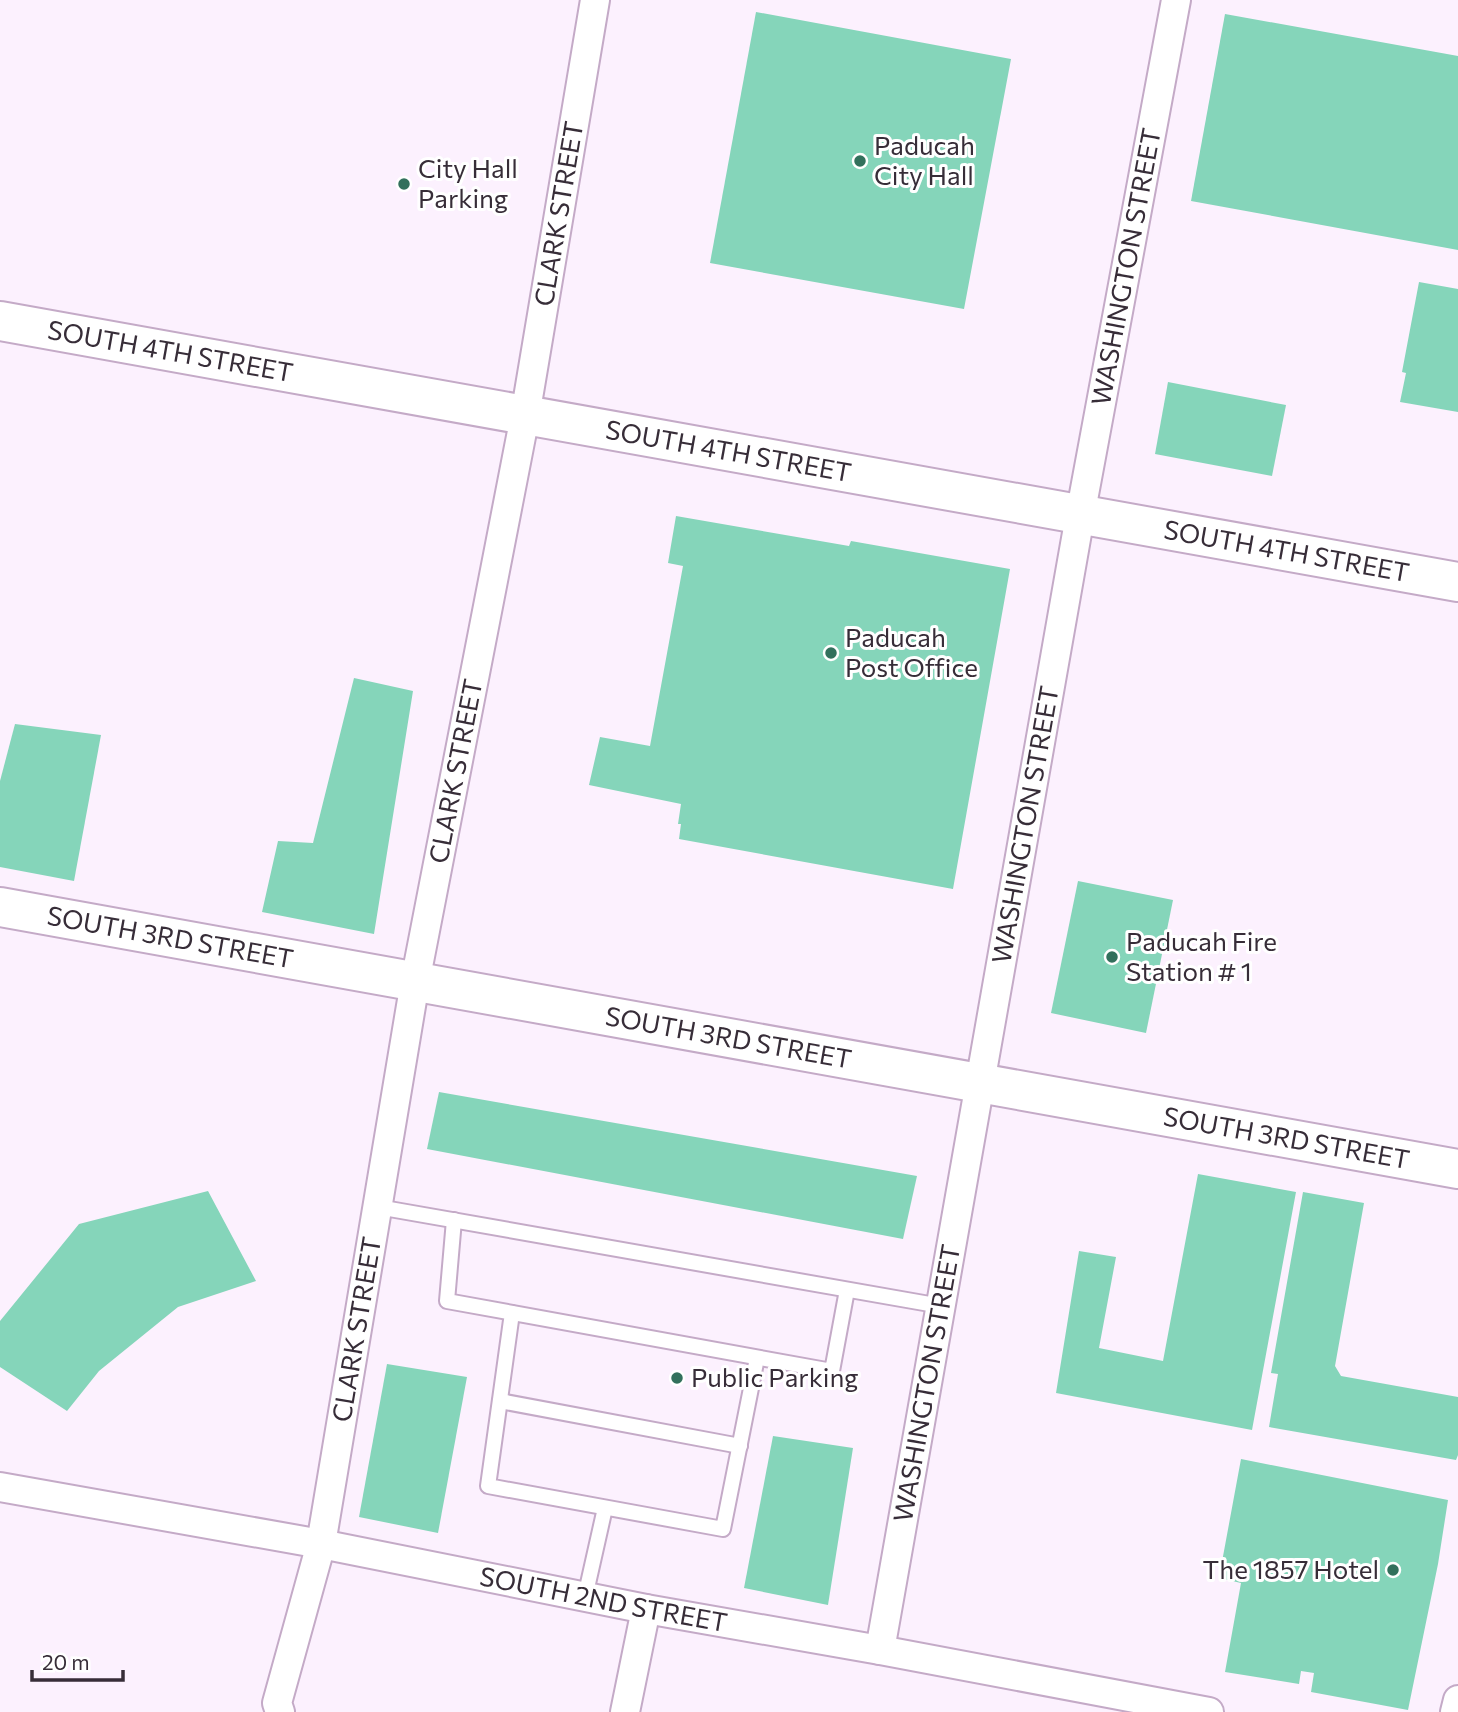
<svg xmlns="http://www.w3.org/2000/svg" width="1458" height="1712" viewBox="0 0 1458 1712" font-family="Commissioner,sans-serif">
<style>
.building{fill:#85d5ba}
.lines{fill:none;stroke-linecap:round;stroke-linejoin:round}
.lane-casing{stroke:#c4aac7;stroke-width:18}
.street-casing{stroke:#c4aac7;stroke-width:32}
.primary-casing{stroke:#c4aac7;stroke-width:42}
.lane{stroke:#fff;stroke-width:14}
.street{stroke:#fff;stroke-width:28}
.primary{stroke:#fff;stroke-width:38}
.poi-dot{fill:#32705c;stroke:#fff;stroke-width:2.5}
.labels{text-anchor:middle;stroke-width:6;stroke-linejoin:round;paint-order:stroke}
.poi-label{font-size:26px;fill:#372d38;stroke:#fff;text-anchor:start}
.street-label{font-size:26px;fill:#372d38;stroke:#fff}
</style>
<rect width="100%" height="100%" fill="#fcf1fe"/>
<g class="building">
<path d="M 756,12 L 1011,59 L 964,309 L 710,263 Z"/>
<path d="M 1225,14 L 1458,56 L 1458,250 L 1191,201 Z"/>
<path d="M 1419,282 L 1458,289 L 1458,412 L 1400,402 L 1406,373 L 1402,372 Z"/>
<path d="M 1168,382 L 1286,405 L 1272,476 L 1155,454 Z"/>
<path d="M 676,516 L 849,546 L 851,541 L 1010,569 L 953,889 L 679,839 L 681,824 L 678,824 L 681,804 L 589,785 L 600,737 L 650,746 L 683,566 L 668,563 Z"/>
<path d="M 354,678 L 413,691 L 374,934 L 262,912 L 278,841 L 313,843 Z"/>
<path d="M 15,724 L 101,735 L 74,881 L 0,867 L 0,781 Z"/>
<path d="M 1078,881 L 1173,900 L 1146,1033 L 1051,1013 Z"/>
<path d="M 439,1092 L 917,1176 L 903,1239 L 427,1149 Z"/>
<path d="M 1198,1174 L 1296,1192 L 1252,1430 L 1056,1393 L 1079,1251 L 1116,1257 L 1099,1348 L 1163,1361 Z"/>
<path d="M 208,1191 L 256,1281 L 178,1307 L 99,1371 L 67,1411 L 0,1367 L 0,1321 L 79,1224 Z"/>
<path d="M 1303,1192 L 1364,1203 L 1335,1366 L 1341,1376 L 1458,1397 L 1458,1455 L 1456,1460 L 1269,1427 L 1278,1374 L 1271,1373 Z"/>
<path d="M 387,1364 L 467,1377 L 438,1533 L 359,1517 Z"/>
<path d="M 773,1436 L 853,1448 L 828,1605 L 744,1588 Z"/>
<path d="M 1241,1459 L 1448,1500 L 1438,1564 L 1408,1710 L 1311,1692 L 1314,1673 L 1301,1671 L 1299,1684 L 1225,1672 L 1241,1583 L 1219,1578 Z"/>
</g>
<g class="lines">
<g class="lane-casing">
<g id="lane">
<path d="M 378,1207 L 941,1306"/>
<path d="M 454,1220 L 447,1301 L 832,1371 L 847,1290"/>
<path d="M 512,1313 L 488,1486 L 723,1529 L 757,1358"/>
<path d="M 500,1401 L 740,1446"/>
<path d="M 585,1597 L 605,1508"/>
</g>
</g>
<g class="street-casing">
<g id="street">
<path id="s1" d="M 0,1487 L 321,1544 L 646,1609 L 880,1650 L 1209,1712"/>
<path id="s2" d="M 880,1650 L 1080,516 L 1176,0"/>
<path id="s3" d="M 280,1712 L 277,1703 L 321,1544 L 415,982 L 525,416 L 595,0"/>
<path d="M 625,1712 L 646,1609"/>
<path d="M 1455,1712 L 1458,1700"/>
</g>
</g>
<g class="primary-casing">
<g id="primary">
<path id="s4" d="M 0,321 L 1458,582"/>
<path id="s5" d="M 0,907 L 1458,1169"/>
</g>
</g>
<use href="#lane" class="lane"/>
<use href="#street" class="street"/>
<use href="#primary" class="primary"/>
</g>
<g class="poi-dot">
<circle cx="860" cy="161" r="7"/>
<circle cx="404" cy="184" r="7"/>
<circle cx="831" cy="653" r="7"/>
<circle cx="1112" cy="957" r="7"/>
<circle cx="677" cy="1378" r="7"/>
<circle cx="1393" cy="1570" r="7"/>
</g>
<g class="labels">
<g class="poi-label">
<text x="874" y="155">Paducah<tspan x="874" dy="30">City Hall</tspan></text>
<text x="418" y="178">City Hall<tspan x="418" dy="30">Parking</tspan></text>
<text x="845" y="647">Paducah<tspan x="845" dy="30">Post Office</tspan></text>
<text x="1126" y="951">Paducah Fire<tspan x="1126" dy="30">Station # 1</tspan></text>
<text x="691" y="1387">Public Parking</text>
<text x="1379" y="1579" text-anchor="end">The 1857 Hotel</text>
</g>
<g class="street-label">
<text dy="9" stroke="none"><textPath href="#s3" startOffset="1526">CLARK STREET</textPath></text>
<text dy="9" stroke="none"><textPath href="#s2" startOffset="1405">WASHINGTON STREET</textPath></text>
<text dy="9" stroke="none"><textPath href="#s4" startOffset="173">SOUTH 4TH STREET</textPath></text>
<text dy="9" stroke="none"><textPath href="#s4" startOffset="740">SOUTH 4TH STREET</textPath></text>
<text dy="9" stroke="none"><textPath href="#s4" startOffset="1307">SOUTH 4TH STREET</textPath></text>
<text dy="9" stroke="none"><textPath href="#s3" startOffset="959">CLARK STREET</textPath></text>
<text dy="9" stroke="none"><textPath href="#s2" startOffset="838">WASHINGTON STREET</textPath></text>
<text dy="9" stroke="none"><textPath href="#s5" startOffset="173">SOUTH 3RD STREET</textPath></text>
<text dy="9" stroke="none"><textPath href="#s5" startOffset="740">SOUTH 3RD STREET</textPath></text>
<text dy="9" stroke="none"><textPath href="#s5" startOffset="1307">SOUTH 3RD STREET</textPath></text>
<text dy="9" stroke="none"><textPath href="#s3" startOffset="392">CLARK STREET</textPath></text>
<text dy="9" stroke="none"><textPath href="#s2" startOffset="271">WASHINGTON STREET</textPath></text>
<text dy="9" stroke="none"><textPath href="#s1" startOffset="614">SOUTH 2ND STREET</textPath></text>
</g>
</g>
<path d="M32 1670v10h91v-10" fill="none" stroke="#372d38" stroke-width="3.5"/>
<text x="42" y="1670" font-size="21" fill="#372d38" stroke="#ffffff" stroke-width="5" paint-order="stroke">20 m</text>
</svg>
